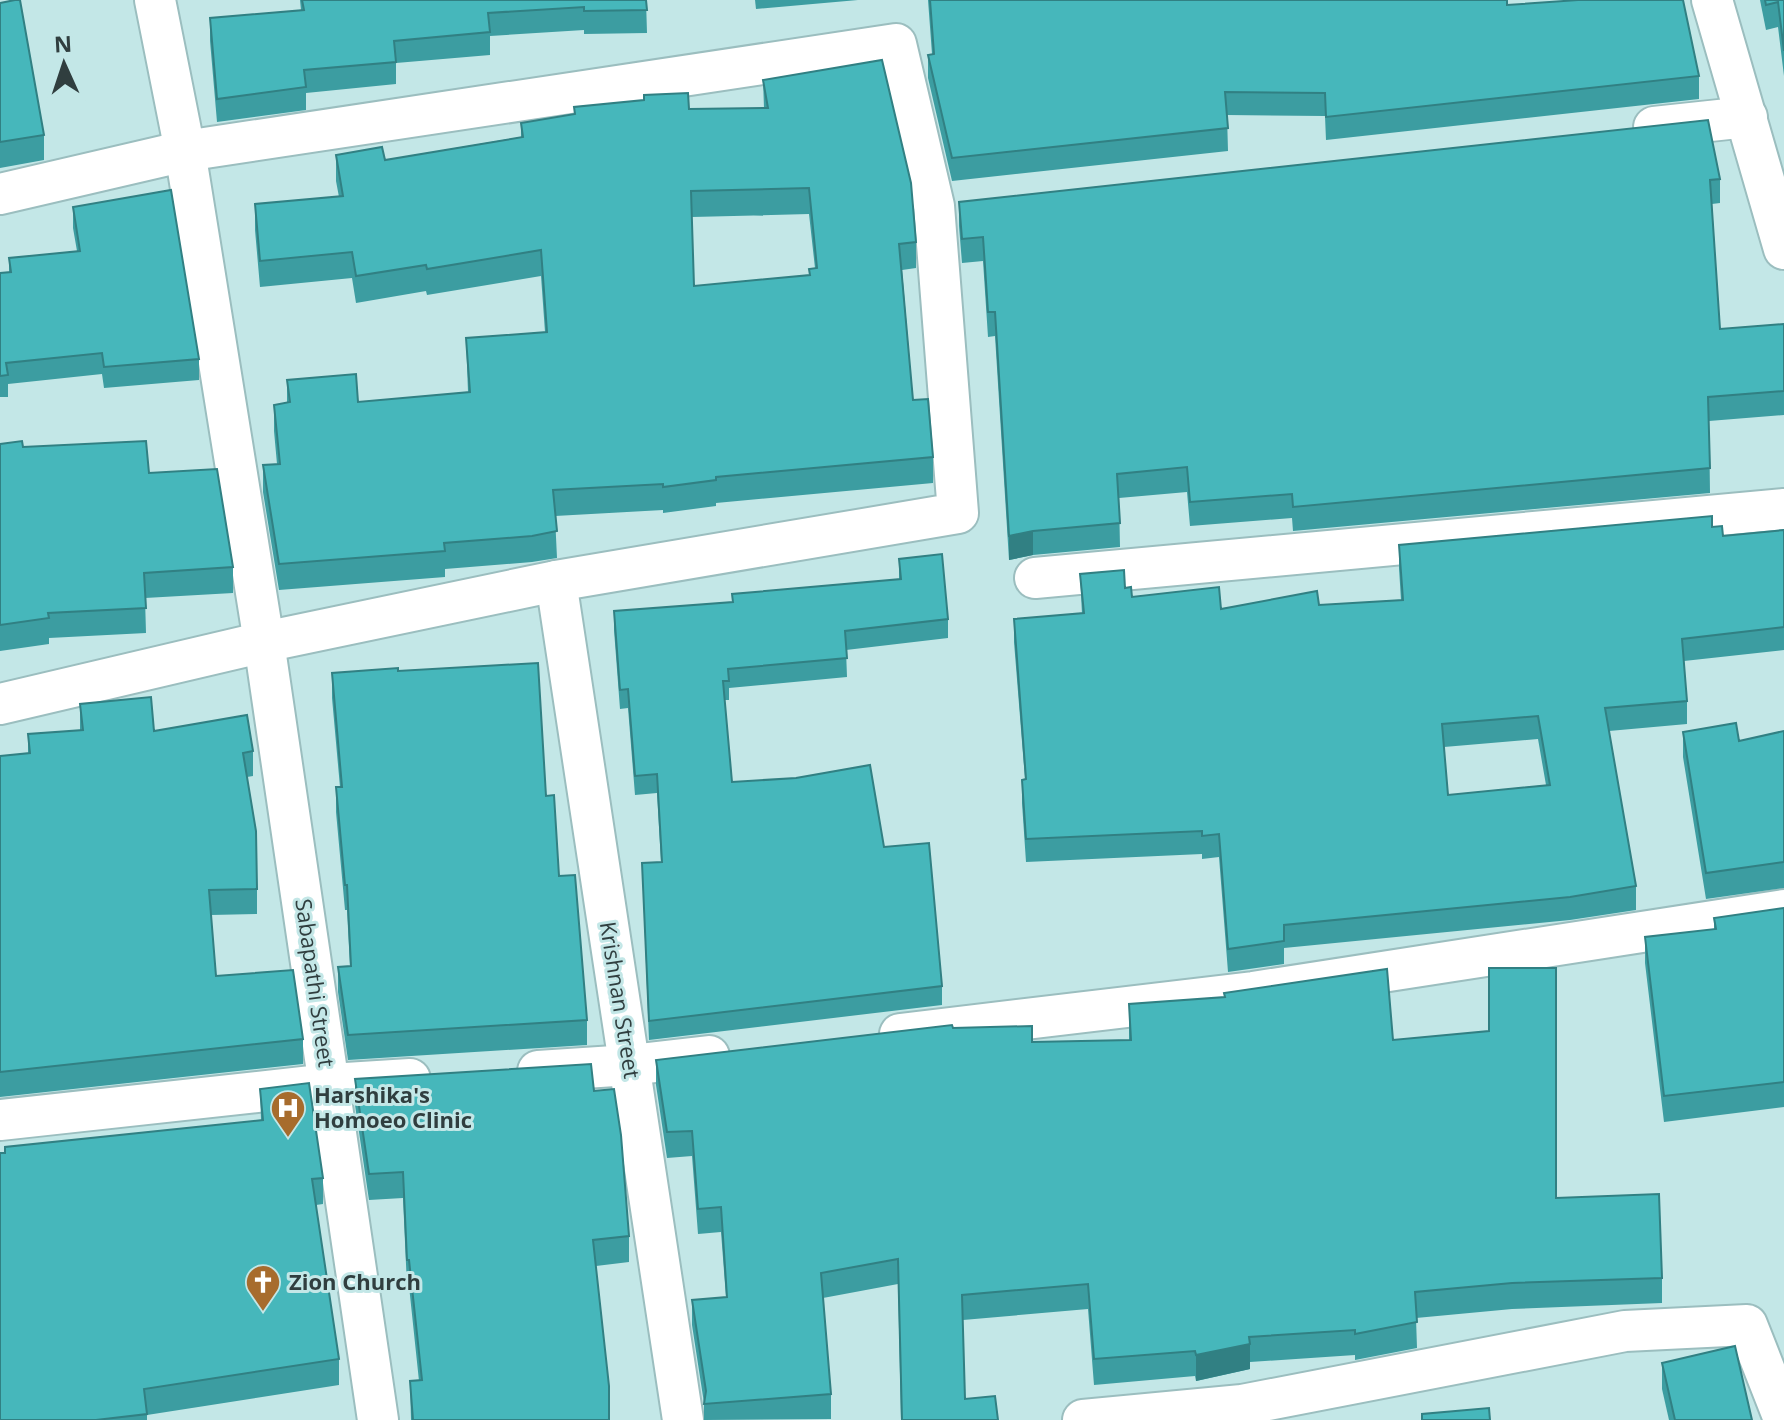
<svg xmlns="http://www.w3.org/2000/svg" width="1784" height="1420" viewBox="0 0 1784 1420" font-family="'Open Sans',sans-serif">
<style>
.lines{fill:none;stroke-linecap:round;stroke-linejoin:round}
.street-casing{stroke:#9bbebf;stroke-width:44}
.street{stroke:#fff;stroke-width:40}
.wall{fill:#3c9da1;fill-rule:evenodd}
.shaded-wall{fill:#318083}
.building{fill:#46b7bb;stroke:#318083;stroke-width:2;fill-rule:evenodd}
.labels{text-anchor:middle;stroke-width:6;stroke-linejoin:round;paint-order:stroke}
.street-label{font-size:22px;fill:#303e3f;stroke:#c3e7e7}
.poi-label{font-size:22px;font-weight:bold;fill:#303e3f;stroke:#c3e7e7;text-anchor:start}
</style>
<rect width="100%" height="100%" fill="#c3e7e7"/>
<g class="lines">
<g class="street-casing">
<g id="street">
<path d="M 155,0 L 185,151 L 264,642 L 378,1420"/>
<path d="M 1712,0 L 1784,249"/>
<path d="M 1654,127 L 1747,117"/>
<path d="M 0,194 L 185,151 L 896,44 L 934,206 L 958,513 L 556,581 L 264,642 L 0,704"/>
<path d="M 1035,578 L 1784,509"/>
<path d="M 556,581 L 683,1420"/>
<path d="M 900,1034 L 1253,992 L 1784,910"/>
<path d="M 538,1071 L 630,1065 L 709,1056"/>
<path d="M 0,1120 L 330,1084 L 410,1079"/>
<path d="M 1083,1420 L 1242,1405 L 1625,1331 L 1747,1325 L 1784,1419"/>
</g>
</g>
<use href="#street" class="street"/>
</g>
<g class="wall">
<path d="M 300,0 L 646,0 L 647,33 L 584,34 L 584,30 L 490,36 L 490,55 L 396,63 L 396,84 L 306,93 L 306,110 L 217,122 L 210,41 L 210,18 L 301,10 Z"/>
<path d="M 755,0 L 858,0 L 756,9 Z"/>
<path d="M 928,0 L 1507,0 L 1507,5 L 1699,76 L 1699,99 L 1326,140 L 1325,116 L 1227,115 L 1228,151 L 952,181 L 928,78 L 928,55 L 932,54 Z"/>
<path d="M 1760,0 L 1784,0 L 1784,76 L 1778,27 L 1766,30 Z"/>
<path d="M 0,3 L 44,135 L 44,160 L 0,168 Z"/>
<path d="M 763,80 L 916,242 L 916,268 L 902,270 L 913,400 L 933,457 L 933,483 L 716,503 L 716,506 L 663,513 L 663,510 L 555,516 L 557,558 L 532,562 L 445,569 L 445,577 L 279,590 L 263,492 L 263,465 L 277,464 L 274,431 L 274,405 L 287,403 L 287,380 L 358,402 L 468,392 L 466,338 L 545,332 L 541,276 L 427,295 L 426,291 L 356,303 L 352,278 L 260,287 L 255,230 L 255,204 L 339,197 L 336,181 L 336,155 L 385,160 L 521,137 L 521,123 L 574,115 L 574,107 L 689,109 L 764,108 ZM 809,214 L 815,268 L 809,275 L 694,286 L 692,217 Z"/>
<path d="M 1720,179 L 1720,203 L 1712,204 L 1720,329 L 1784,324 L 1784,415 L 1709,421 L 1710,493 L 1293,531 L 1292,518 L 1190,526 L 1187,492 L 1119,498 L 1120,547 L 1033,555 L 1009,560 L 995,336 L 988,337 L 983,261 L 962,263 L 959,226 L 959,202 Z"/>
<path d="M 73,207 L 199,359 L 199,380 L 104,388 L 102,374 L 8,384 L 8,397 L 0,397 L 0,273 L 9,272 L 9,258 L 77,251 L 73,228 Z"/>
<path d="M 0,444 L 23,447 L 149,473 L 233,567 L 233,593 L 145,598 L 146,633 L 49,638 L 49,644 L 0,651 Z"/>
<path d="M 1712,527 L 1723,536 L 1784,530 L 1784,650 L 1684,661 L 1687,701 L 1687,724 L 1609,731 L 1636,886 L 1636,910 L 1570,920 L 1284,948 L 1284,964 L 1228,972 L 1219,857 L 1202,859 L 1202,854 L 1026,862 L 1022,803 L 1022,780 L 1025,779 L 1014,642 L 1014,619 L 1082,614 L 1080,574 L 1125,588 L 1132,597 L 1221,609 L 1319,605 L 1401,600 L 1399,568 L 1399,545 ZM 1538,739 L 1546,785 L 1448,795 L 1444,747 Z"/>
<path d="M 899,559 L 948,619 L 948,638 L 846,650 L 847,677 L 729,688 L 729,700 L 724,700 L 732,782 L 884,847 L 942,986 L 942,1005 L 649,1040 L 642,863 L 661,862 L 657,793 L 635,795 L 628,708 L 620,709 L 614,630 L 614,611 L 732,602 L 732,594 L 899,579 Z"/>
<path d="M 398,671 L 546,796 L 559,876 L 587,1020 L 587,1045 L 348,1060 L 338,992 L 338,967 L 350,966 L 347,910 L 345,910 L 336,812 L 336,787 L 340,787 L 332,698 L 332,673 Z"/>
<path d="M 80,704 L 154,731 L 253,751 L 253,776 L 247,777 L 257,889 L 257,914 L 211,915 L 216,976 L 303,1039 L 303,1064 L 0,1097 L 0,756 L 28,753 L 28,734 L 80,730 Z"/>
<path d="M 1784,731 L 1784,888 L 1706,899 L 1683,757 L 1683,732 L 1739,741 Z"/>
<path d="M 1784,908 L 1784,1107 L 1664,1122 L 1645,963 L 1645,937 L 1714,929 L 1714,918 Z"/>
<path d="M 1129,1004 L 1393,1040 L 1556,1198 L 1662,1278 L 1662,1303 L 1512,1309 L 1416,1318 L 1417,1348 L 1355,1360 L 1355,1355 L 1250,1362 L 1250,1369 L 1196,1381 L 1195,1376 L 1094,1385 L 1088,1309 L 963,1320 L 901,1420 L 898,1284 L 823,1298 L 831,1394 L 831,1419 L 704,1420 L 704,1403 L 692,1325 L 692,1300 L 726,1297 L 721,1232 L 698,1234 L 692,1156 L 667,1158 L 656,1085 L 656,1060 L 953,1028 L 1032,1042 L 1129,1040 Z"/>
<path d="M 355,1079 L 594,1091 L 629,1236 L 629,1262 L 596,1266 L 609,1420 L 411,1420 L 410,1381 L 419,1381 L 409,1286 L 407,1286 L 403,1198 L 369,1200 L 355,1105 Z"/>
<path d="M 260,1089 L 323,1178 L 323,1204 L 316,1205 L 339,1359 L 339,1385 L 147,1415 L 147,1420 L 0,1420 L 261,1120 Z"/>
<path d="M 1662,1363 L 1752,1420 L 1669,1420 L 1662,1389 Z"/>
</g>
<g class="shaded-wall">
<path d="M 1033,531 L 1033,555 L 1009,560 L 1009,536 Z"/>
<path d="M 1250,1344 L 1250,1369 L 1196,1381 L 1196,1355 Z"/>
</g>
<g class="building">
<path d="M 15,0 L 20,0 L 44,135 L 0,142 L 0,3 Z"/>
<path d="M 302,0 L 646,0 L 647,10 L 584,11 L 584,7 L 488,13 L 490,32 L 394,41 L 396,62 L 304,70 L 306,87 L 217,99 L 210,18 L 304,10 Z"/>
<path d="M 930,0 L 1507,0 L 1507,5 L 1578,0 L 1683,0 L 1699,76 L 1326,117 L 1325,93 L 1225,92 L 1228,128 L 952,158 L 928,55 L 934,54 Z"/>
<path d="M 1765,0 L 1784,0 L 1784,51 L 1778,2 L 1766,5 Z"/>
<path d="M 882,60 L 911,183 L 916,242 L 899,244 L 913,400 L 928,399 L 933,457 L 716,477 L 716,480 L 663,487 L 663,484 L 553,490 L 557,531 L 532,536 L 444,543 L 445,551 L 279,564 L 263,465 L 280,464 L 274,405 L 290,402 L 287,380 L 356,374 L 358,402 L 470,392 L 466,338 L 547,332 L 541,250 L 427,269 L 426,265 L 356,276 L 352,252 L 260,261 L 255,204 L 343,196 L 336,155 L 382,147 L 385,160 L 523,137 L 521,123 L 575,114 L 574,107 L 644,100 L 644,95 L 688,93 L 689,109 L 768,108 L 763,80 ZM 809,188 L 817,268 L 809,269 L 810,275 L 694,286 L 691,191 Z"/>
<path d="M 1708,120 L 1720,179 L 1710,180 L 1720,329 L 1784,324 L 1784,391 L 1708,397 L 1710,468 L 1293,507 L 1292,494 L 1190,502 L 1187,467 L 1117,474 L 1120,523 L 1033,531 L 1009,536 L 995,312 L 988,312 L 983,237 L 962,239 L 959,202 Z"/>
<path d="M 171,190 L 199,359 L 104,367 L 102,353 L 6,363 L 8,375 L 0,376 L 0,273 L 11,272 L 9,258 L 80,251 L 73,207 Z"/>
<path d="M 22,441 L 23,447 L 146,441 L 149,473 L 217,469 L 233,567 L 144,573 L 146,608 L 48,613 L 49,618 L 0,625 L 0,444 Z"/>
<path d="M 1712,516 L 1712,527 L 1722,526 L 1723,536 L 1784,530 L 1784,627 L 1682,639 L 1687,701 L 1605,708 L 1636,886 L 1570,897 L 1284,925 L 1284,941 L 1228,949 L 1219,834 L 1202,836 L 1202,831 L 1026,839 L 1022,780 L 1026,779 L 1014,619 L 1084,613 L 1080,574 L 1124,570 L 1125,588 L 1131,587 L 1132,597 L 1219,587 L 1221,609 L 1317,591 L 1319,605 L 1403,600 L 1399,545 ZM 1538,716 L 1550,785 L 1448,795 L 1442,724 Z"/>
<path d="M 942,554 L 948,619 L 845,631 L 847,658 L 728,669 L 729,681 L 723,681 L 732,782 L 796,778 L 870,765 L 884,847 L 929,843 L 942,986 L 649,1021 L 642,863 L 662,862 L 657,774 L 635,776 L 628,689 L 620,690 L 614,611 L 733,602 L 732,594 L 901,579 L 899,559 Z"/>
<path d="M 538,663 L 546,796 L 554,795 L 559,876 L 575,875 L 587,1020 L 348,1035 L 338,967 L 351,966 L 347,885 L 345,885 L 336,787 L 342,787 L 332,673 L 398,668 L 398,671 Z"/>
<path d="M 151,697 L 154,731 L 247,715 L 253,751 L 243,753 L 256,831 L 257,889 L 209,890 L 216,976 L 293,970 L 303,1039 L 0,1072 L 0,756 L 30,753 L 28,734 L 83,730 L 80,704 Z"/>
<path d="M 1736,723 L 1739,741 L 1784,731 L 1784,862 L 1706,873 L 1683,732 Z"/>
<path d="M 1784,908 L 1784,1082 L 1664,1096 L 1645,937 L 1716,929 L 1714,918 Z"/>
<path d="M 1489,968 L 1556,968 L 1556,1198 L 1659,1194 L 1662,1278 L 1512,1283 L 1415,1292 L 1417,1322 L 1355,1334 L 1355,1330 L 1249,1337 L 1250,1344 L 1196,1355 L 1195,1351 L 1094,1359 L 1088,1284 L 962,1295 L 965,1399 L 995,1396 L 998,1420 L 902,1420 L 898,1259 L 821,1273 L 831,1394 L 704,1404 L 706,1391 L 692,1300 L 727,1297 L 721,1207 L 698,1209 L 692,1131 L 667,1132 L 656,1060 L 952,1025 L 953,1028 L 1032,1026 L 1032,1042 L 1131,1040 L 1129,1004 L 1225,997 L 1224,993 L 1387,969 L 1393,1040 L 1489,1031 Z"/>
<path d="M 591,1064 L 594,1091 L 614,1089 L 621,1135 L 629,1236 L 593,1240 L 609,1386 L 609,1420 L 413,1420 L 410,1381 L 422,1380 L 409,1260 L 407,1260 L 403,1172 L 369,1174 L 355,1079 Z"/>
<path d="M 309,1083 L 323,1178 L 312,1179 L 339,1359 L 144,1389 L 147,1414 L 96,1420 L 0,1420 L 0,1153 L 5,1153 L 5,1147 L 263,1120 L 260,1089 Z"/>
<path d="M 1735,1346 L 1752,1420 L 1675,1420 L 1662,1363 Z"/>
<path d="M 1489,1408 L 1490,1420 L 1422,1420 L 1422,1414 Z"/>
</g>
<defs>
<g id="hospital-pin" transform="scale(1.8)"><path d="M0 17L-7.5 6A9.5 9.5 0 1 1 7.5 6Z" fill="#a76c2d" stroke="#c3e7e7"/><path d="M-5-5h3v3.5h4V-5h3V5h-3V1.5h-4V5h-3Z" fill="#fff"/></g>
<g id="church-pin" transform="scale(1.8)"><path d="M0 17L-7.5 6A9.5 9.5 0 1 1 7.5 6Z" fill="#a76c2d" stroke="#c3e7e7"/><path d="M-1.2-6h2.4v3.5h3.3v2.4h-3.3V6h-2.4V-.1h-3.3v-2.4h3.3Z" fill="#fff"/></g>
</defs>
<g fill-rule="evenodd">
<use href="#hospital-pin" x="288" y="1108"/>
<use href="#church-pin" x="263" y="1282"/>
</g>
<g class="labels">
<g class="street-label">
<text transform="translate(315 983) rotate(82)" y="8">Sabapathi Street</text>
<text transform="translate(620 1000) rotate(81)" y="8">Krishnan Street</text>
</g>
<g class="poi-label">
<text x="314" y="1103">Harshika's<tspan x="314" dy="25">Homoeo Clinic</tspan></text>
<text x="289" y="1290">Zion Church</text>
</g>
</g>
<g transform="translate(64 64) rotate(357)" stroke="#c3e7e7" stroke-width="6" paint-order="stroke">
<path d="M0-6L14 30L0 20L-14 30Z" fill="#303e3f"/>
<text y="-12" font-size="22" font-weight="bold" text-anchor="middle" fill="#303e3f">N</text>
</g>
</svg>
